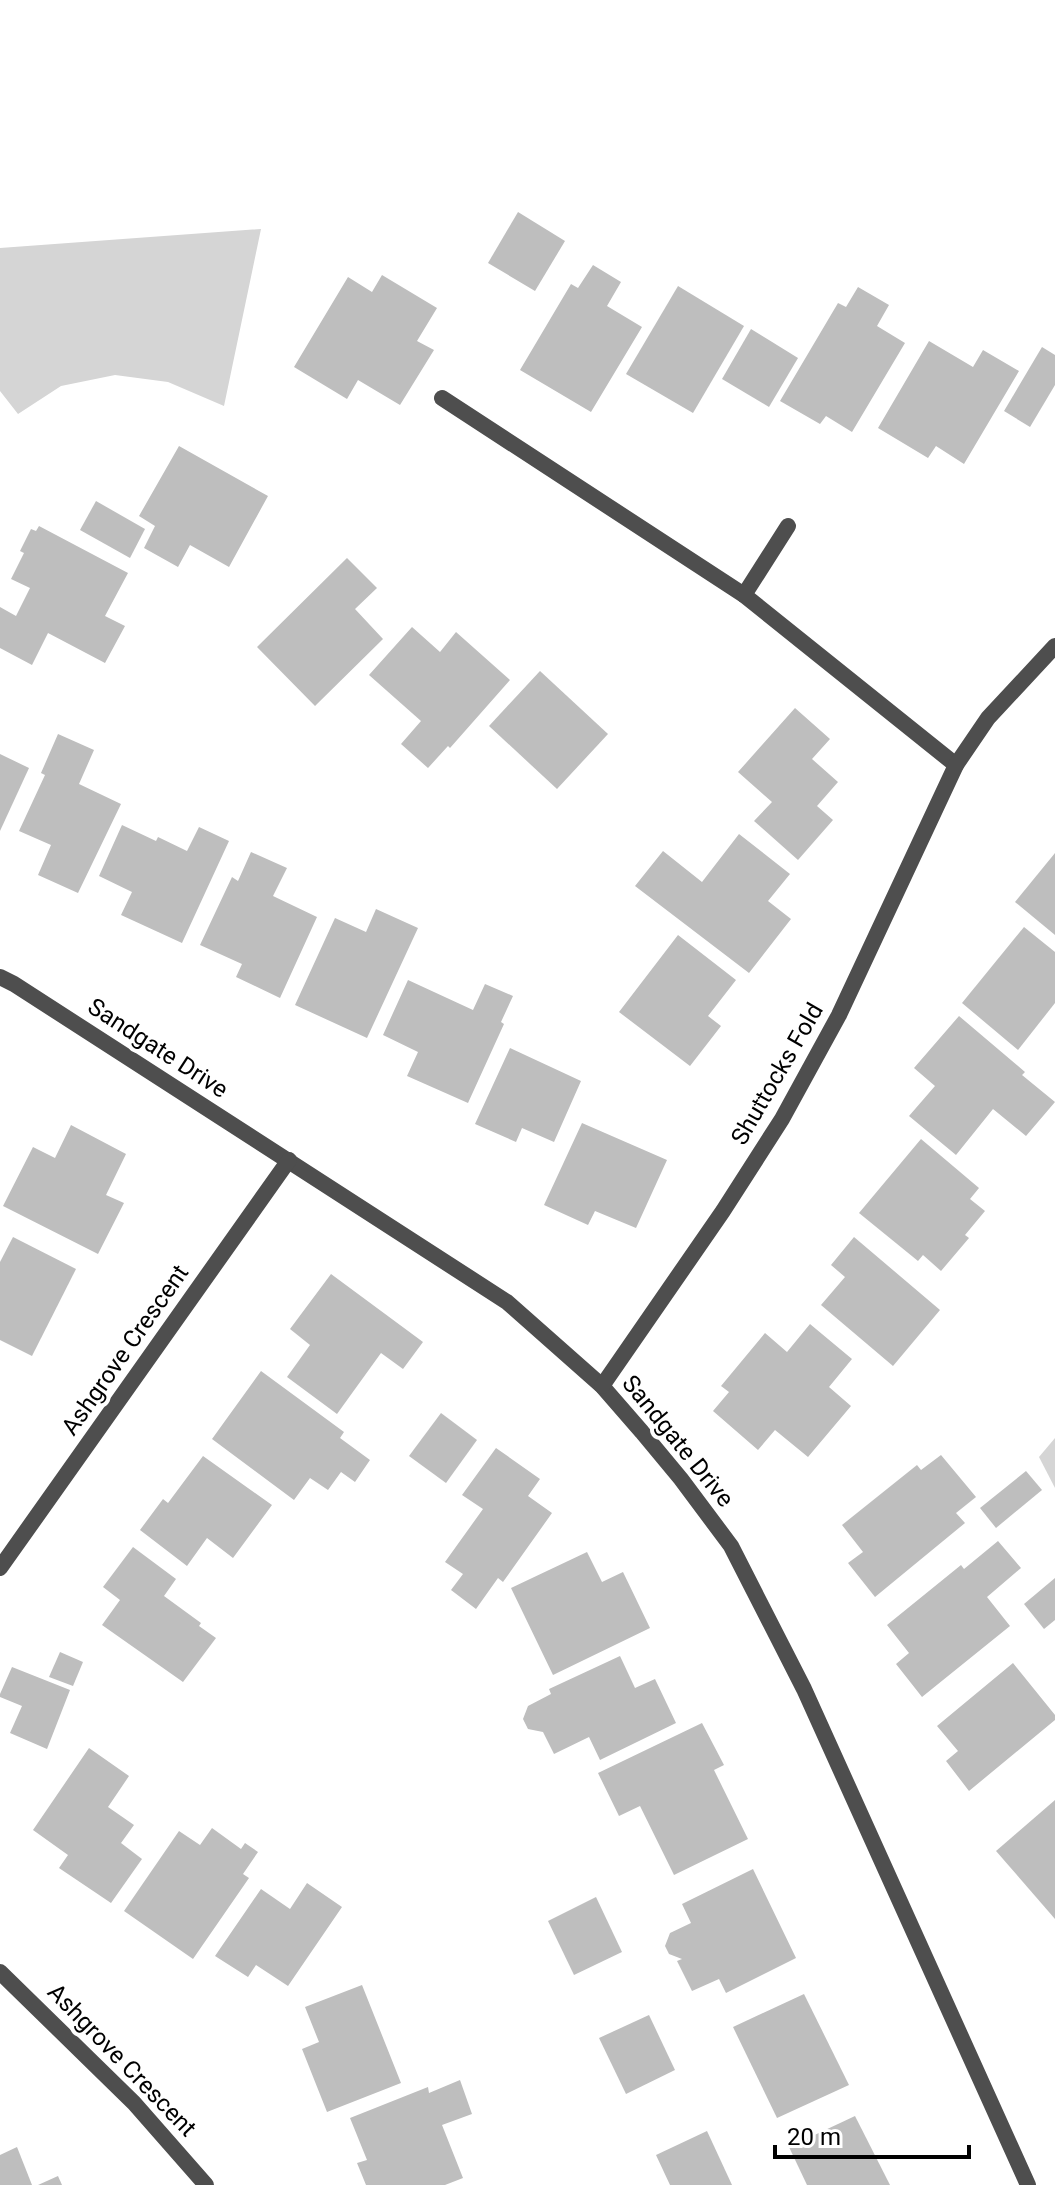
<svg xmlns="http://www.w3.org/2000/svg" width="1055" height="2185" viewBox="0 0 1055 2185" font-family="Roboto,sans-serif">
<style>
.green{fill:#d5d5d5}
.building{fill:#bebebe}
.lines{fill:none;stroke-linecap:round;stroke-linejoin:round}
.lane{stroke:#4e4e4e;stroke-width:16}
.street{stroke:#4e4e4e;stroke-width:16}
.labels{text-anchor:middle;stroke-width:8;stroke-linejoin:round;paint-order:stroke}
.street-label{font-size:24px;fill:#000;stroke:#fff}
</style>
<rect width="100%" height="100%" fill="#fff"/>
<g class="green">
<path d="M 261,229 L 224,406 L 168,382 L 115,375 L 61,386 L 18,414 L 0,391 L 0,248 Z"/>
<path d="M 1055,1438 L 1055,1488 L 1039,1457 Z"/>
</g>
<g class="building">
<path d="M 518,212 L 565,241 L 535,291 L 488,263 Z"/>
<path d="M 593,265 L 621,282 L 607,306 L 642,327 L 591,412 L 520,370 L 571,284 L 578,288 Z"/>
<path d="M 382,275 L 437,308 L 417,341 L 434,350 L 400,405 L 358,380 L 347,399 L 294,367 L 348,277 L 372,292 Z"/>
<path d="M 678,286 L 744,326 L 693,413 L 626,374 Z"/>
<path d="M 858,287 L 889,305 L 877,326 L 905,343 L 852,432 L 826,416 L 820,424 L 780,401 L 838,303 L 846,307 Z"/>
<path d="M 751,329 L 798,358 L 769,407 L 722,379 Z"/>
<path d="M 929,341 L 973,367 L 983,350 L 1019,371 L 964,464 L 936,446 L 928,458 L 878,428 Z"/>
<path d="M 1042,347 L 1055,355 L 1055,385 L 1030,427 L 1004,411 Z"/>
<path d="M 179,446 L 268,496 L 229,567 L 190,545 L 178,567 L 144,548 L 155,526 L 139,516 Z"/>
<path d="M 96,501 L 145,529 L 130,558 L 80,530 Z"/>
<path d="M 39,526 L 128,573 L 105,616 L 125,626 L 105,663 L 48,633 L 32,665 L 0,648 L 0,607 L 16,616 L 30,588 L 11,579 L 24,553 L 20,551 L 31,529 L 36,531 Z"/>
<path d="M 347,558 L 377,588 L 355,609 L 383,639 L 315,706 L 257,647 Z"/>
<path d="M 412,627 L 440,652 L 456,632 L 510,680 L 450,748 L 448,746 L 428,768 L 401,744 L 421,721 L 369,675 Z"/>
<path d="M 540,671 L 608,734 L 557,789 L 489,726 Z"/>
<path d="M 795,708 L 830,739 L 812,759 L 838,782 L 817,806 L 833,820 L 798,860 L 754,821 L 772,802 L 738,772 Z"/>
<path d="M 58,734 L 94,750 L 79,784 L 121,804 L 78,893 L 38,875 L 51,845 L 19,831 L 45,775 L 41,773 Z"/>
<path d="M 0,754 L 29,768 L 0,831 Z"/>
<path d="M 122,825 L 156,841 L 158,837 L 187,851 L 199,827 L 229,841 L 182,943 L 121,915 L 132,892 L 99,876 Z"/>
<path d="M 739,834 L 790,874 L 768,901 L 791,919 L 749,973 L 635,886 L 663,851 L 702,882 Z"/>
<path d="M 251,852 L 287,868 L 273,896 L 317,917 L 280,998 L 236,977 L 242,964 L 200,945 L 232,877 L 238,881 Z"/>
<path d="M 1055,853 L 1055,935 L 1015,902 Z"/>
<path d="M 376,909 L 418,928 L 367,1038 L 295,1005 L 335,918 L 366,932 Z"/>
<path d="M 1024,927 L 1055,952 L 1055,1003 L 1018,1050 L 962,1003 Z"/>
<path d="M 678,935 L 736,980 L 708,1016 L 721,1026 L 690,1066 L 619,1012 Z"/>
<path d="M 408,980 L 473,1010 L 485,984 L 513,996 L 501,1022 L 504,1024 L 468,1103 L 407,1076 L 418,1052 L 383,1035 Z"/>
<path d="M 959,1016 L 1025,1072 L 1022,1075 L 1055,1102 L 1026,1136 L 993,1109 L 956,1155 L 909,1116 L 935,1086 L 914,1068 Z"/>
<path d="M 510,1048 L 581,1081 L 554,1142 L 522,1128 L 516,1142 L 475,1124 Z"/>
<path d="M 582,1123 L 667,1160 L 636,1228 L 595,1211 L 588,1225 L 544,1205 Z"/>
<path d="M 71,1125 L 126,1154 L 106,1195 L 124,1203 L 98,1254 L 3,1206 L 33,1147 L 55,1158 Z"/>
<path d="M 921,1139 L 979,1188 L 970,1199 L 985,1211 L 965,1235 L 969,1238 L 941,1271 L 923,1255 L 918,1261 L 859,1213 Z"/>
<path d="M 13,1237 L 76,1269 L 32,1356 L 0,1340 L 0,1262 Z"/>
<path d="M 854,1237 L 940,1310 L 893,1366 L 821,1305 L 845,1277 L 831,1265 Z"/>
<path d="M 331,1274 L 423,1342 L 403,1369 L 381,1353 L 337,1414 L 287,1377 L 310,1345 L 290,1329 Z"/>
<path d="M 810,1324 L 852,1359 L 829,1387 L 851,1406 L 808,1457 L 775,1430 L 758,1450 L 713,1411 L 729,1392 L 721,1386 L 765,1333 L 787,1352 Z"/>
<path d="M 261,1371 L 344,1432 L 340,1438 L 370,1460 L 355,1482 L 341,1472 L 328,1490 L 310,1478 L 294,1500 L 212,1439 Z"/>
<path d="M 441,1413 L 477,1440 L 446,1483 L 409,1456 Z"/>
<path d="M 496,1448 L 540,1479 L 528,1496 L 552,1513 L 503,1582 L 498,1578 L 476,1609 L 451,1590 L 463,1574 L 445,1562 L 483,1509 L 462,1495 Z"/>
<path d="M 941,1455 L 976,1497 L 956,1513 L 965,1523 L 875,1597 L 848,1563 L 863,1552 L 842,1525 L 917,1465 L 921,1470 Z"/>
<path d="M 203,1456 L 272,1505 L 233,1558 L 207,1538 L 187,1566 L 140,1530 L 163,1499 L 168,1503 Z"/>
<path d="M 1026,1471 L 1042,1490 L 996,1528 L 980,1508 Z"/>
<path d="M 998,1541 L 1021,1568 L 987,1597 L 1010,1626 L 922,1697 L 896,1664 L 909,1653 L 887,1625 L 961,1565 L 964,1569 Z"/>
<path d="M 133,1547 L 176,1579 L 164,1596 L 201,1623 L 199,1626 L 216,1638 L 183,1682 L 102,1625 L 120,1600 L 103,1587 Z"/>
<path d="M 587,1552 L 602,1582 L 623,1572 L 650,1628 L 553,1675 L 511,1588 Z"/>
<path d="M 1055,1578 L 1055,1620 L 1044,1629 L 1024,1604 Z"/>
<path d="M 60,1652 L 83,1662 L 73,1686 L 49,1677 Z"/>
<path d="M 620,1656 L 635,1688 L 655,1679 L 676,1723 L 600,1760 L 589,1737 L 554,1754 L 543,1732 L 528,1729 L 523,1719 L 528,1706 L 551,1694 L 549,1689 Z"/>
<path d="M 1013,1663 L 1055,1715 L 1055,1720 L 969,1791 L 946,1761 L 958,1751 L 937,1726 Z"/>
<path d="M 12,1667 L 70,1690 L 47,1749 L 10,1733 L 22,1706 L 0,1697 L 0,1694 Z"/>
<path d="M 702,1723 L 724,1765 L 714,1770 L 748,1839 L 674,1875 L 640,1806 L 619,1816 L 598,1773 Z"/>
<path d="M 89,1748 L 129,1776 L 108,1807 L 134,1825 L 121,1843 L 142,1859 L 111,1903 L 59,1868 L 68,1855 L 33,1830 Z"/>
<path d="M 1055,1800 L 1055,1919 L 996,1851 Z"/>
<path d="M 212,1828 L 241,1849 L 245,1843 L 258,1852 L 243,1874 L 249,1878 L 193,1959 L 124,1911 L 179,1831 L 200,1845 Z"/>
<path d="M 753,1869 L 796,1958 L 726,1993 L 719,1979 L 692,1991 L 677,1961 L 682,1959 L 669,1954 L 665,1946 L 670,1933 L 691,1923 L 682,1904 Z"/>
<path d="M 307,1883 L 342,1907 L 288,1986 L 256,1965 L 248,1977 L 215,1956 L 261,1889 L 290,1909 Z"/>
<path d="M 596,1897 L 622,1952 L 574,1975 L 548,1921 Z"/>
<path d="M 362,1985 L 401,2083 L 327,2112 L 302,2049 L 319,2042 L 305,2007 Z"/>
<path d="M 804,1994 L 849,2085 L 777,2118 L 733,2027 Z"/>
<path d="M 649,2015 L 675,2070 L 626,2094 L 599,2038 Z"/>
<path d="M 460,2080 L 472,2114 L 442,2125 L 463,2178 L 445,2185 L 366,2185 L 357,2163 L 367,2160 L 350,2118 L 428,2087 L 429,2093 Z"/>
<path d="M 855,2116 L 890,2185 L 807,2185 L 789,2147 Z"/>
<path d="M 707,2131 L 732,2185 L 670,2185 L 656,2155 Z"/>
<path d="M 17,2147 L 32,2185 L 0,2185 L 0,2155 Z"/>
<path d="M 58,2176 L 62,2185 L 38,2185 Z"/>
</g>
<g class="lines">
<path class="lane" d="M 442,398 L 744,595"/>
<g class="street">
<path d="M 788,526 L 744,595 L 956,765"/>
<path d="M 0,977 L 14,984 L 507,1302 L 602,1386 L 642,1432 L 681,1479 L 731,1546 L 804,1689 L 1028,2185"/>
<path d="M 602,1386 L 723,1211 L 782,1119 L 839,1015 L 956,765 L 988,718 L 1055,646"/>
<path d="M 0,1568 L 289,1160"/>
<path d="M 0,1972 L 134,2103 L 206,2185"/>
</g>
</g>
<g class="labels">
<g class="street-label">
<text transform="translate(158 1048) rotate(33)" y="8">Sandgate Drive</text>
<text transform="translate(777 1074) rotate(-60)" y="8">Shuttocks Fold</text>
<text transform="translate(125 1350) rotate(-55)" y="8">Ashgrove Crescent</text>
<text transform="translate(678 1441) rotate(51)" y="8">Sandgate Drive</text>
<text transform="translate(122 2060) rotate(46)" y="8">Ashgrove Crescent</text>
</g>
</g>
<path d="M775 2145v12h194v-12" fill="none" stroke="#000000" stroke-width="4"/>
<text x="787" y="2145" font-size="24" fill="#000000" stroke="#ffffff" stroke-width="6" paint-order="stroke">20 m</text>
</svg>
